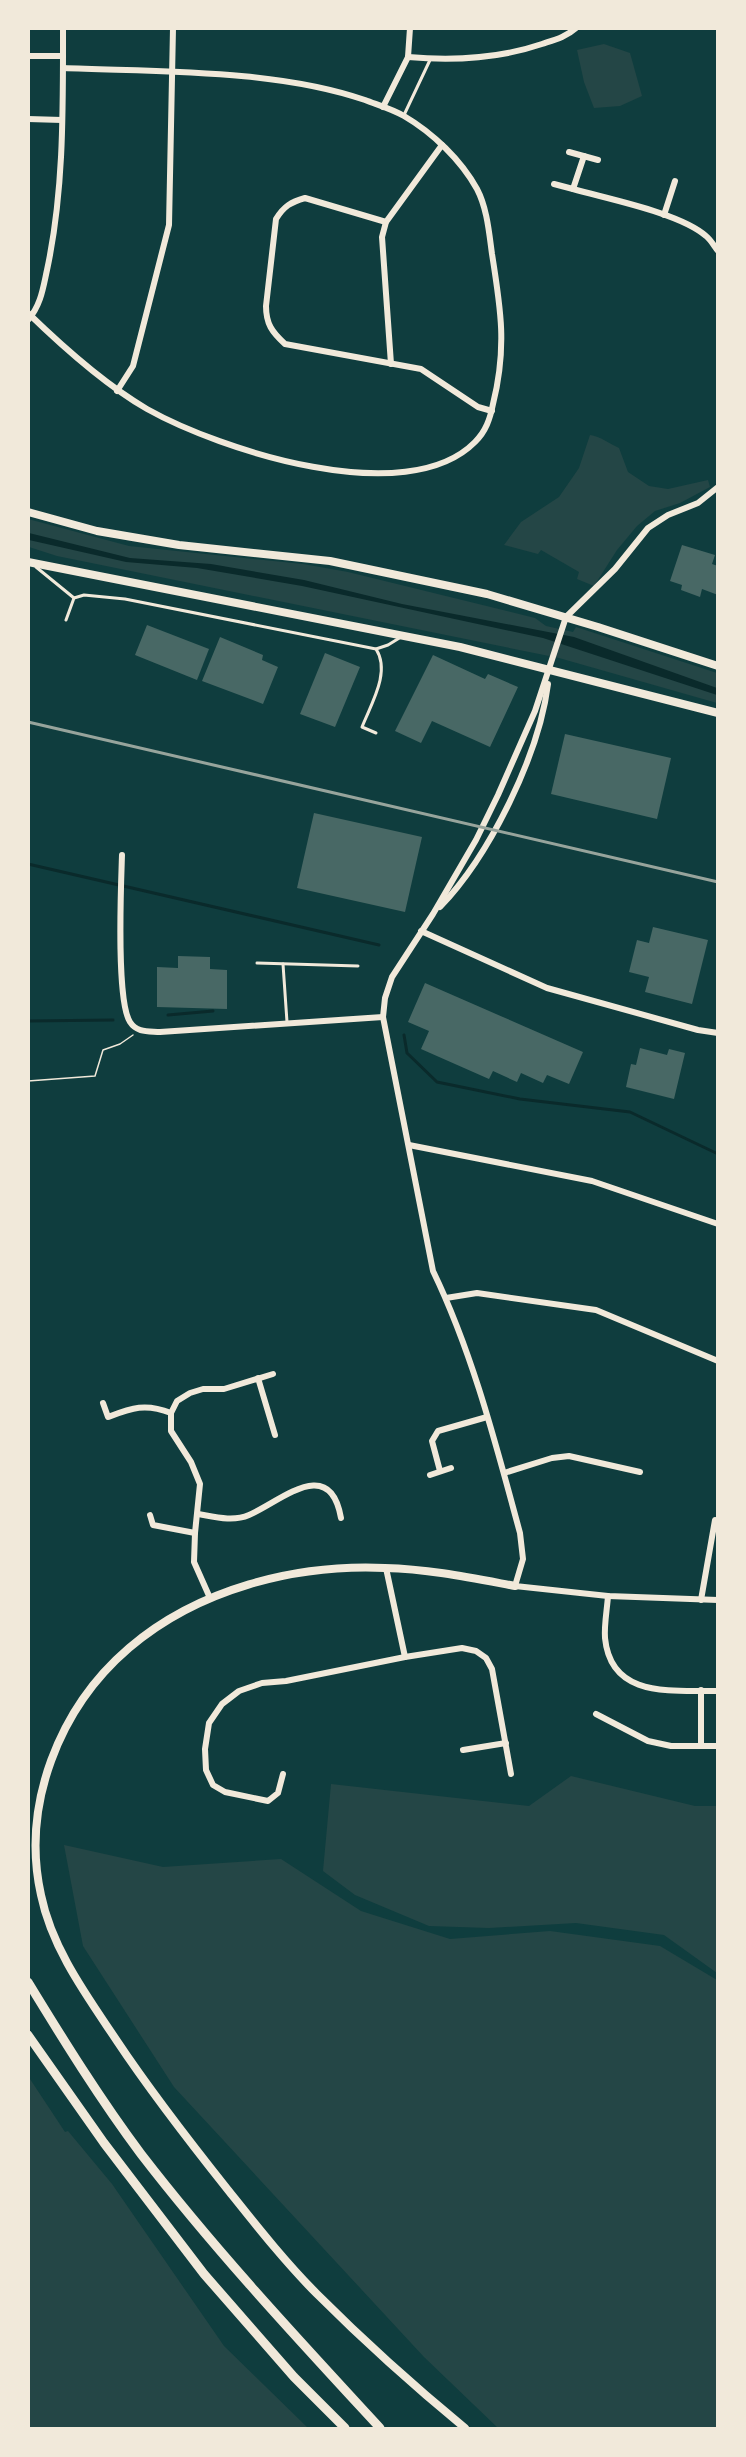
<svg xmlns="http://www.w3.org/2000/svg" width="746" height="2457" viewBox="0 0 746 2457" font-family="Merriweather,serif">
<style>
.green{fill:#244646}
.water{fill:#0a2a2b}
.lines{fill:none;stroke-linecap:round;stroke-linejoin:round}
.stream{stroke:#0a2a2b;stroke-width:3}
.building{fill:#486865}
.path{stroke:#f1e9da;stroke-width:1.5}
.service{stroke:#f1e9da;stroke-width:3}
.minor{stroke:#f1e9da;stroke-width:6}
.tertiary{stroke:#f1e9da;stroke-width:8}
.secondary{stroke:#f1e9da;stroke-width:8}
.trunk{stroke:#f1e9da;stroke-width:9}
.rail{stroke:#97a49c;stroke-width:3}
</style>
<rect width="100%" height="100%" fill="#0f3d3e"/>
<g class="green">
<path d="M 604,44 L 630,53 L 642,96 L 620,106 L 594,108 L 584,82 L 577,50 Z"/>
<path d="M 590,435 C 600,436 610,444 619,448 L 628,472 L 649,486 L 668,489 L 708,480 L 710,487 L 680,503 L 655,511 L 637,526 L 617,550 L 594,586 L 577,579 L 579,572 L 541,550 L 538,554 L 504,545 L 521,522 L 559,497 L 579,468 Z"/>
<path d="M 28,519 L 129,546 L 303,564 L 348,572 L 535,618 L 546,626 L 573,632 L 576,627 L 717,673 L 717,703 L 559,658 L 57,556 L 29,547 Z"/>
<path d="M 571,1776 L 695,1806 L 717,1806 L 717,1973 L 664,1935 L 576,1923 L 489,1928 L 429,1926 L 355,1895 L 323,1871 L 331,1784 L 529,1806 Z"/>
<path d="M 64,1845 L 163,1867 L 281,1859 L 361,1911 L 450,1939 L 550,1931 L 660,1946 L 717,1980 L 717,2428 L 498,2428 L 424,2357 L 174,2087 L 83,1946 Z"/>
<path d="M 28,2076 L 65,2132 L 68,2131 L 112,2184 L 224,2346 L 308,2428 L 29,2428 Z"/>
</g>
<path class="water" d="M 29,533 L 130,558 L 211,564 L 304,580 L 402,604 L 574,637 L 717,688 L 717,695 L 543,638 L 302,586 L 197,568 L 126,562 L 29,540 Z"/>
<g class="lines">
<g class="stream">
<path d="M 28,864 L 379,945"/>
<path d="M 168,1015 L 213,1011"/>
<path d="M 28,1021 L 113,1020"/>
<path d="M 404,1035 L 407,1053 L 437,1082 L 520,1099 L 630,1112 L 718,1154"/>
</g>
</g>
<g class="building">
<path d="M 682,545 L 715,555 L 712,564 L 718,566 L 718,595 L 702,589 L 700,597 L 681,590 L 682,585 L 670,581 Z"/>
<path d="M 147,625 L 209,649 L 197,680 L 135,655 Z"/>
<path d="M 220,637 L 263,655 L 262,660 L 278,667 L 263,704 L 202,681 Z"/>
<path d="M 325,653 L 360,667 L 335,727 L 300,714 Z"/>
<path d="M 433,655 L 485,679 L 488,674 L 518,687 L 490,747 L 432,721 L 421,743 L 395,731 Z"/>
<path d="M 565,734 L 671,758 L 657,819 L 551,794 Z"/>
<path d="M 314,813 L 422,837 L 405,912 L 297,888 Z"/>
<path d="M 653,927 L 708,940 L 692,1004 L 645,992 L 649,977 L 629,972 L 637,940 L 649,943 Z"/>
<path d="M 178,956 L 210,957 L 210,969 L 227,970 L 227,1009 L 157,1007 L 157,967 L 178,968 Z"/>
<path d="M 425,983 L 583,1052 L 569,1084 L 547,1075 L 543,1083 L 521,1073 L 517,1082 L 493,1071 L 489,1079 L 421,1049 L 429,1031 L 408,1022 Z"/>
<path d="M 640,1048 L 667,1055 L 669,1049 L 685,1053 L 674,1099 L 626,1087 L 631,1064 L 636,1065 Z"/>
</g>
<g class="lines">
<path class="path" d="M 28,1081 L 95,1076 L 103,1050 L 120,1044 L 133,1035"/>
<g class="service">
<path d="M 404,115 L 430,60"/>
<path d="M 36,567 L 74,598"/>
<path d="M 66,620 L 74,598 L 84,595 L 125,599 L 376,649 L 388,645 L 401,637"/>
<path d="M 376,733 L 362,727 C 371,704 391,672 376,649"/>
<path d="M 257,963 L 358,966"/>
<path d="M 283,964 L 287,1022"/>
</g>
<g class="minor">
<path d="M 28,56 L 63,56"/>
<path d="M 408,57 C 454,61 498,59 542,44 C 554,40 566,37 576,28"/>
<path d="M 383,107 L 408,57 L 410,28"/>
<path d="M 28,119 L 62,120"/>
<path d="M 569,152 L 598,160"/>
<path d="M 584,156 L 573,189 C 608,199 680,213 706,236 C 711,240 714,246 718,251"/>
<path d="M 554,184 L 573,189"/>
<path d="M 664,215 L 675,181"/>
<path d="M 386,222 L 305,198 C 291,202 284,206 276,219 L 266,306 C 266,324 272,332 285,344 L 421,369 L 478,407 L 492,411"/>
<path d="M 28,313 C 64,348 104,384 147,409 C 220,450 407,511 475,442 C 486,431 490,419 493,404 C 507,348 501,310 492,254 C 489,232 487,208 477,189 C 461,160 433,133 404,116 C 392,109 378,105 365,100 C 275,69 159,72 63,68"/>
<path d="M 28,320 C 41,305 43,288 47,270 C 64,191 63,109 63,28"/>
<path d="M 391,364 L 382,237 L 386,222 L 442,145"/>
<path d="M 117,391 L 133,366 L 169,225 L 173,28"/>
<path d="M 718,487 L 698,503 L 668,515 L 648,528 L 615,569 L 566,617 L 535,711 L 498,795 L 476,840 L 433,914 L 392,977 L 385,998 L 383,1017 L 433,1271 C 473,1354 496,1445 520,1533 L 523,1559 L 515,1586 L 608,1596 L 718,1600"/>
<path d="M 122,855 C 121,886 116,1000 130,1022 C 137,1033 149,1031 160,1032 L 383,1017"/>
<path d="M 440,907 C 490,855 539,755 548,684"/>
<path d="M 421,931 L 547,988 L 698,1030 L 718,1033"/>
<path d="M 409,1145 L 592,1181 L 718,1224"/>
<path d="M 446,1298 L 477,1293 L 596,1310 L 718,1361"/>
<path d="M 258,1378 L 275,1435"/>
<path d="M 103,1403 L 108,1417 C 132,1408 145,1403 171,1413"/>
<path d="M 440,1471 L 432,1441 L 438,1431 L 487,1417"/>
<path d="M 504,1473 L 552,1458 L 569,1456 L 640,1472"/>
<path d="M 430,1475 L 451,1468"/>
<path d="M 198,1514 C 215,1517 233,1522 249,1515 C 280,1502 330,1454 341,1518"/>
<path d="M 150,1515 L 153,1525 L 195,1533"/>
<path d="M 386,1568 L 405,1657"/>
<path d="M 608,1596 C 607,1610 604,1625 605,1638 C 611,1699 672,1690 718,1691"/>
<path d="M 210,1598 L 194,1562 L 195,1533 L 200,1484 L 191,1462 L 171,1431 L 171,1413 L 177,1401 L 190,1393 L 203,1389 L 224,1389 L 273,1374"/>
<path d="M 701,1600 L 715,1520"/>
<path d="M 596,1714 L 648,1741 L 671,1746 L 718,1746"/>
<path d="M 701,1746 L 701,1690"/>
<path d="M 463,1750 L 506,1743"/>
<path d="M 283,1774 L 278,1793 L 268,1801 L 225,1792 L 213,1785 L 206,1770 L 205,1749 L 209,1723 L 222,1704 L 239,1691 L 262,1683 L 286,1681 L 405,1657 L 462,1648 L 476,1651 L 486,1658 L 492,1669 L 511,1774"/>
</g>
<path class="tertiary" d="M 465,2428 C 414,2386 364,2341 317,2294 C 285,2262 256,2225 228,2190 C 189,2141 151,2092 117,2041 C 87,1996 52,1949 41,1895 C 21,1805 59,1708 129,1648 C 198,1589 295,1564 385,1568 C 429,1569 472,1578 515,1586"/>
<g class="secondary">
<path d="M 28,512 L 97,531 L 179,545 L 330,561 L 487,594 L 598,627 L 718,666"/>
<path d="M 28,562 L 460,647 L 718,713"/>
</g>
<g class="trunk">
<path d="M 28,1982 C 64,2041 100,2099 141,2154 C 215,2250 298,2339 380,2428"/>
<path d="M 28,2035 L 104,2143 L 204,2274 L 294,2377 L 345,2428"/>
</g>
<path class="rail" d="M 28,722 L 718,882"/>
</g>
<rect width="746" height="2457" fill="none" stroke="#f1e9da" stroke-width="60"/>
</svg>
